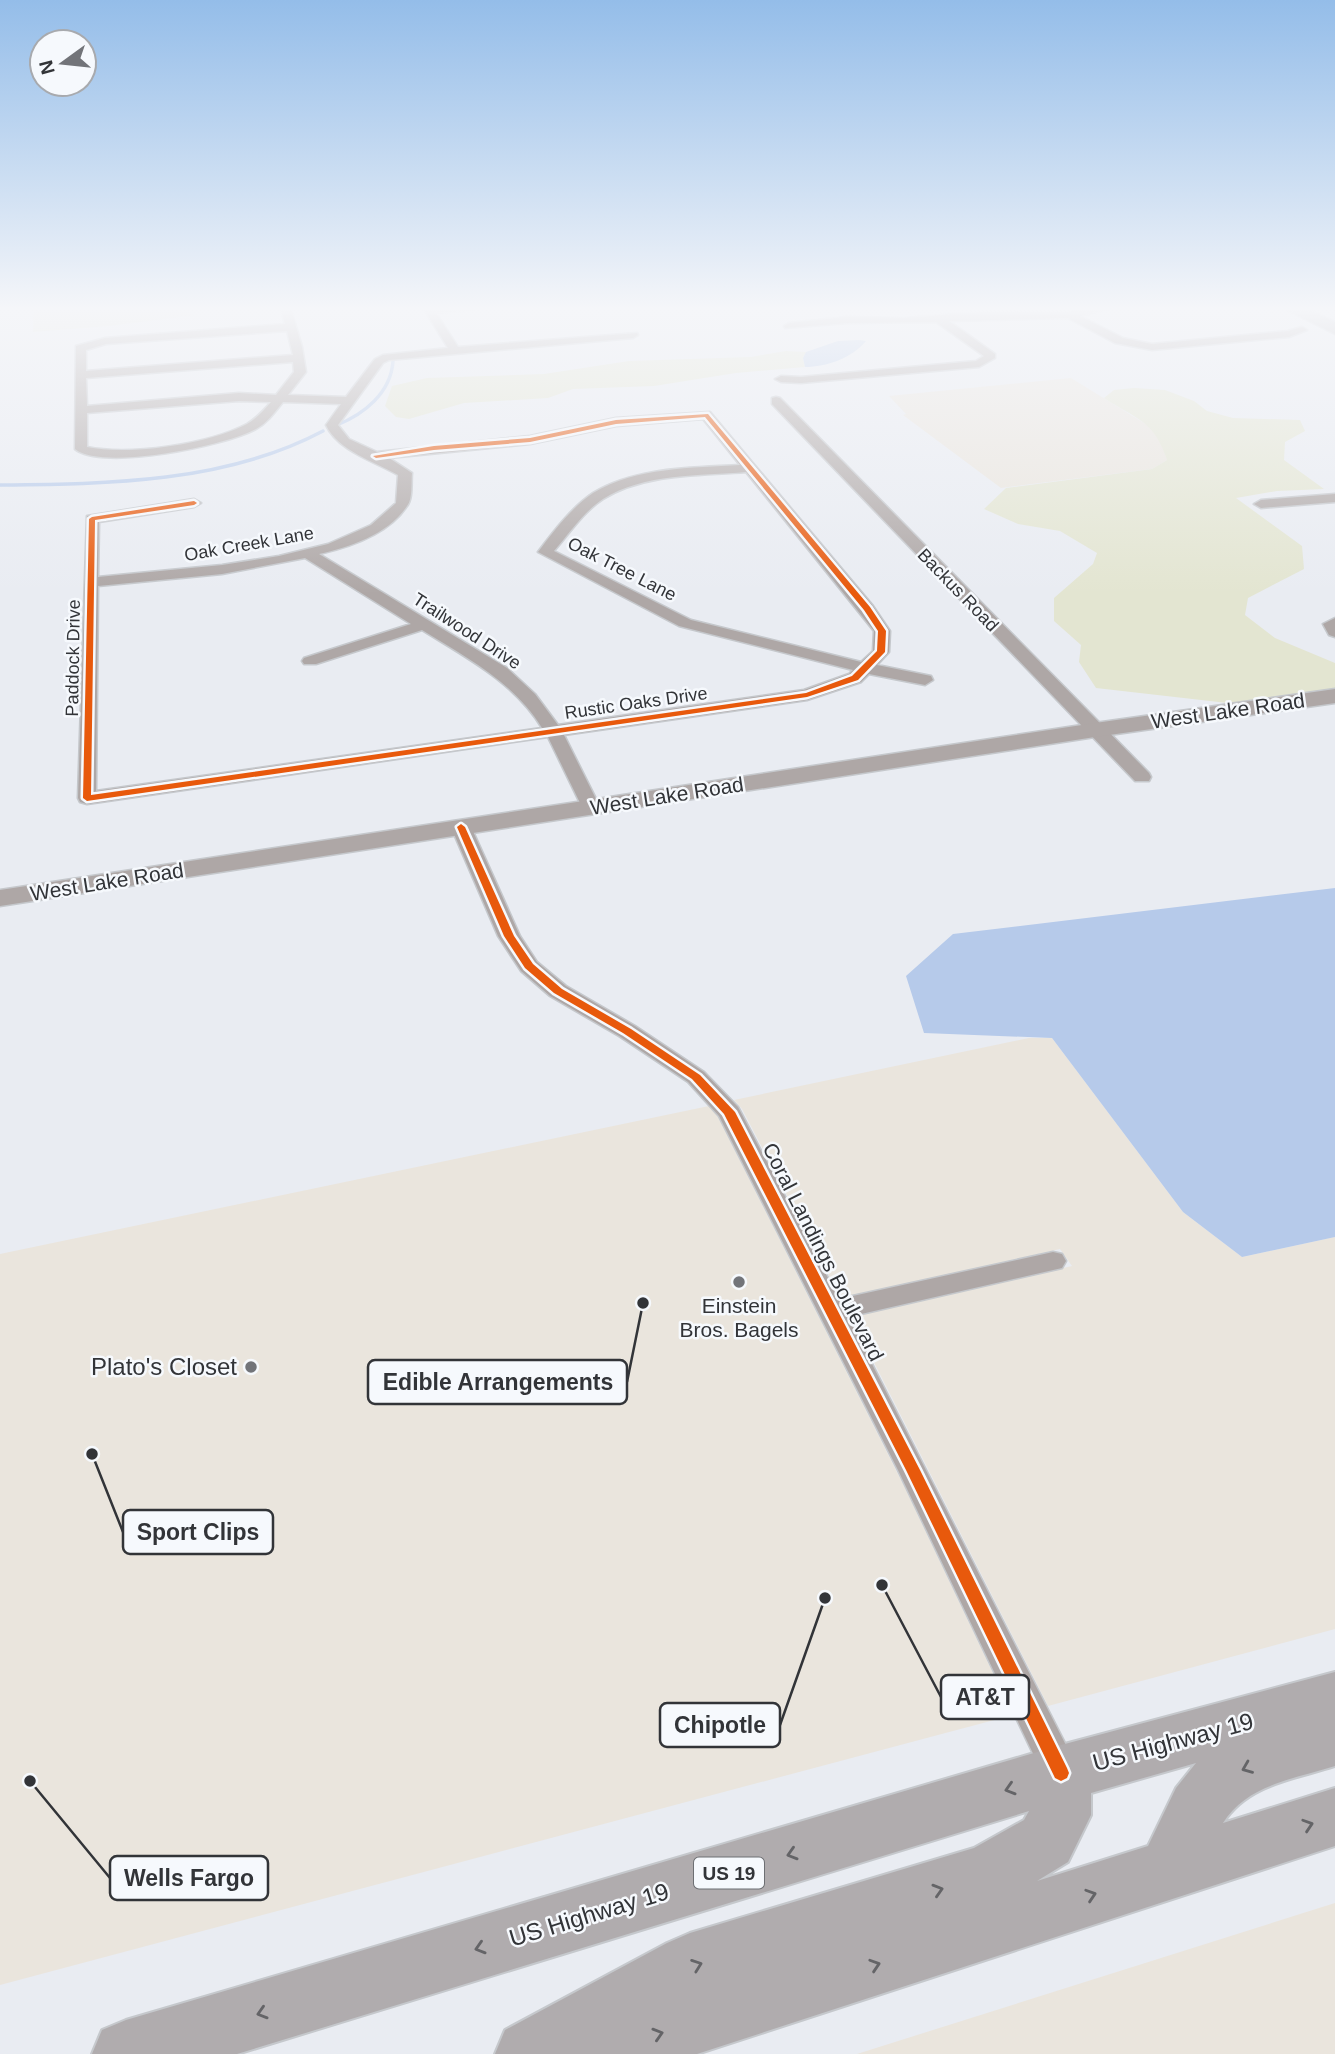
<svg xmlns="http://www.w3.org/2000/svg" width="1335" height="2054" viewBox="0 0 1335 2054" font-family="Helvetica,sans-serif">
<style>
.commercial{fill:#eae5dd}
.green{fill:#e3e5d1}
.water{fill:#b6caea}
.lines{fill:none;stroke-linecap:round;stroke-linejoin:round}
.stream{stroke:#b6caea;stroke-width:3.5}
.minor-casing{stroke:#c5c8cc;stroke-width:3}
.tertiary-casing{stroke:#c5c8cc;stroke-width:3}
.primary-casing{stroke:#c5c8cc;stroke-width:3}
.trunk-casing{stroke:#c5c8cc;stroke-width:4}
.minor{fill:#aea7a6;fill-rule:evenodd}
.tertiary{fill:#aea7a6;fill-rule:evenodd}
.primary{fill:#aeaaab;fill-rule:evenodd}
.trunk{fill:#b0acae;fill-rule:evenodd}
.cycleway-casing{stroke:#f6f9fd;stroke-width:5}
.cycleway{fill:#e8590c;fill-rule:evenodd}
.oneway{stroke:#646467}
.poi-dot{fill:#727479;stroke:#f6f9fd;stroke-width:2.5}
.labels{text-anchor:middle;stroke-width:5;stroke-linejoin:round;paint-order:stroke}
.far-street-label{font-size:18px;fill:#323438;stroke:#f6f9fd}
.shield{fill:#f6f9fd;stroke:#6d6f73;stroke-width:2}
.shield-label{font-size:19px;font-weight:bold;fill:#323438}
.street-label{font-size:21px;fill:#323438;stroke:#f6f9fd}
.poi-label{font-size:21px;fill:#323438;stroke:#f6f9fd}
.near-poi-label{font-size:24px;fill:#323438;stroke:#f6f9fd;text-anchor:end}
.near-street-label{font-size:24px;fill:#323438;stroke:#f6f9fd}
.leader{fill:none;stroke:#323438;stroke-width:2.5}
.callout-dot{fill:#323438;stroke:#f6f9fd;stroke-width:2.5}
.callout{fill:#f6f9fd;stroke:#323438;stroke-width:2.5}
.callout-label{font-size:23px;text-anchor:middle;font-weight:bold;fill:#323438}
</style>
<rect width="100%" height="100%" fill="#e9ecf2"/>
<g class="commercial">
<path d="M 1071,378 L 1152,428 L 1160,439 L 1167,460 L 1152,469 L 1001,488 L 903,415 L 906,414 L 889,396 Z"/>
<path d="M 1029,1038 L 1052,1038 L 1183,1212 L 1242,1257 L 1335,1237 L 1335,1629 L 1048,1706 L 851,1317 L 1072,1266 L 1060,1249 L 841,1299 L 742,1109 L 734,1100 Z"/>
<path d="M 709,1106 L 717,1115 L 904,1486 L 1013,1715 L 0,1985 L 0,1254 Z"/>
<path d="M 1335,1903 L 1335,2054 L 857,2054 Z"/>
</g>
<g class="green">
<path d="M 34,306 L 187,306 L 191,315 L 195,315 L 109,326 L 33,332 Z"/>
<path d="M 786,351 L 806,352 L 803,358 L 805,367 L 736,373 L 654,386 L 573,389 L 548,398 L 464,403 L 409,419 L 396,417 L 385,406 L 392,386 L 427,378 L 544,374 L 629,361 L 751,357 Z"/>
<path d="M 1134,388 L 1165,390 L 1194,401 L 1207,411 L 1233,418 L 1300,420 L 1305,431 L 1285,442 L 1284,460 L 1324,489 L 1277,491 L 1236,498 L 1302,546 L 1304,569 L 1248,598 L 1245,615 L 1275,638 L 1335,663 L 1335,692 L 1245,705 L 1096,688 L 1079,662 L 1081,645 L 1054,621 L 1054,598 L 1093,564 L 1097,553 L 1060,531 L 1018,524 L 984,509 L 1006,488 L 1152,469 L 1167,460 C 1154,420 1137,420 1104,398 L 1114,390 Z"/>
</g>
<g class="water">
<path d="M 859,340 L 866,341 C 852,358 826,367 805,367 L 803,358 L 806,352 L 838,341 Z"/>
<path d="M 1335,888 L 1335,1237 L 1242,1257 L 1183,1212 L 1052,1038 L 924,1033 L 906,976 L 953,934 Z"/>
</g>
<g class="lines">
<g class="stream">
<path d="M 337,425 C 364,414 391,393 393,361"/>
<path d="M 0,485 C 109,484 225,483 323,431"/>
</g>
<g class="minor-casing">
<g id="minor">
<path d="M 280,306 L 290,306 L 302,347 L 306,372 L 288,395 L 346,397 L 375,359 L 383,355 L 448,348 L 422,306 L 484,306 L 479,309 L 436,313 L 458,347 L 637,333 L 638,335 L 633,338 L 389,360 L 383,363 L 338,425 L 349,439 L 377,452 L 530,436 L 616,418 L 710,412 L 873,606 L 890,631 L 889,652 L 877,665 L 931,676 L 933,680 L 925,685 L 869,674 L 861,682 L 807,700 L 564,735 L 600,807 L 591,813 L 582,807 L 548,737 L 87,804 L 80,802 L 78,798 L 87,516 L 194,499 L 201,503 L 194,507 L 99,522 L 98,577 L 222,565 L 279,556 L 328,544 L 371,525 L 396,503 L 398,475 C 374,461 338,451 326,425 L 341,404 L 283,402 C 275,412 267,423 256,429 C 225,446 102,471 75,449 L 76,346 L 105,338 L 285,324 ZM 287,331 L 293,355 L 86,371 L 86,350 L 106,344 ZM 293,362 L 294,372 L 276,395 L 239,393 L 87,406 L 86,378 ZM 239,401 L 271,402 C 264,410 257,418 247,424 C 209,444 130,456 87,447 L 87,413 ZM 703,419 L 740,465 C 692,468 636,467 593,493 C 572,507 553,532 538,552 L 679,626 L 853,670 L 849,674 L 804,690 L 558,725 L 535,694 L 507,668 L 319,554 C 350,547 389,534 407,506 C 413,499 411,482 412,473 L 389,458 L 530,444 L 616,426 ZM 746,472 L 874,631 L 873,651 L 861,662 L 691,620 L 554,551 C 569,534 583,512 603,499 C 644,473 700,476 746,472 ZM 305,558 L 411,624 L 304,658 L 302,661 L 304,664 L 316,664 L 422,630 C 467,658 514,682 542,728 L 96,791 L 98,586 L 222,574 Z"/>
<path d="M 1099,306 L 1120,306 L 1080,316 L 1123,338 L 1152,344 L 1288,331 L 1302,327 L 1307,330 L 1289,337 L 1152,350 L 1115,343 L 1068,318 L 949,321 L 995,354 L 995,358 L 979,367 L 801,383 L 781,382 L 775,379 L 781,376 L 801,377 L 976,361 L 984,356 L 936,322 L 847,323 L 785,328 L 784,326 L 789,323 L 847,317 L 905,318 L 981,312 L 1070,312 Z"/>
<path d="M 776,397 L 780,398 L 1149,773 L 1151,777 L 1149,781 L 1135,781 L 772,404 L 772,398 Z"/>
<path d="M 1335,494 L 1335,502 L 1261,508 L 1254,504 L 1261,500 Z"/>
<path d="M 1335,618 L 1335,637 L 1329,635 L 1323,624 Z"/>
<path d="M 461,821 L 471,827 L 520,936 L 537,962 L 566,986 L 635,1026 L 704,1072 L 738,1107 L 839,1299 L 1053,1252 L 1062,1254 L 1066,1261 L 1062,1268 L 848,1317 L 1074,1761 L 1079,1773 L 1074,1785 L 1061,1790 L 1048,1785 L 898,1470 L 719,1116 L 688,1082 L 619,1036 L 550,996 L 521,971 L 498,936 L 451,827 Z"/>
</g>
</g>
<g class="tertiary-casing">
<path id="tertiary" d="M 1335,689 L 1335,703 L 1095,737 L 0,906 L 0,890 L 1095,723 Z"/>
</g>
<g class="primary-casing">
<path id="primary" d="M 1279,306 L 1301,306 L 1335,322 L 1335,334 Z"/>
</g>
<g class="trunk-casing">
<path id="trunk" d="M 1335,1672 L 1335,1766 C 1295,1779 1247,1784 1223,1823 L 1335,1788 L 1335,1846 L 697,2054 L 495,2054 L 505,2030 L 667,1943 L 690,1933 L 974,1848 L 1024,1820 L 1029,1811 L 237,2054 L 92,2054 L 102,2030 L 126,2020 L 1061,1745 ZM 1196,1763 L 1176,1788 L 1148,1846 L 1037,1881 L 1068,1862 L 1091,1815 L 1091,1793 Z"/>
</g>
<use href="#minor" class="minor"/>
<use href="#tertiary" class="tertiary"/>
<use href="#primary" class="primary"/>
<use href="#trunk" class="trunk"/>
<g class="cycleway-casing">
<g id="cycleway">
<path d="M 708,414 L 870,607 L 886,631 L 885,652 L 858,680 L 807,697 L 87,801 L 83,798 L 89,519 L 92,517 L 194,501 L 197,503 L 194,505 L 95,520 L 91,795 L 806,693 L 852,676 L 877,651 L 878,631 L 864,610 L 705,417 L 616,424 L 530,442 L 434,450 L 376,458 L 373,456 L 434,446 L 530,438 L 616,420 Z"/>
<path d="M 461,824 L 465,827 L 514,936 L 533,964 L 562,989 L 631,1029 L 700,1075 L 735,1112 L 920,1470 L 1067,1768 L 1069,1773 L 1067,1778 L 1061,1781 L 1055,1778 L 906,1470 L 724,1114 L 692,1079 L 623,1033 L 554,993 L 525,968 L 504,936 L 457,827 Z"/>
</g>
</g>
<use href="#cycleway" class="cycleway"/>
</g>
<defs><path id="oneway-chevron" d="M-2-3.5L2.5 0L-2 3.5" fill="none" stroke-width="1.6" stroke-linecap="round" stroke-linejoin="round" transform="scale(1.75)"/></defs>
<g class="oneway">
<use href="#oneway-chevron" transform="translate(1247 1768) rotate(158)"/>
<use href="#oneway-chevron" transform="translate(1010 1789) rotate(163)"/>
<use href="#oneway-chevron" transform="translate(1308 1825) rotate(-18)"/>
<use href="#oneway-chevron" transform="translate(792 1854) rotate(163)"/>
<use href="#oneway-chevron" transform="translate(938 1890) rotate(-17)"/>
<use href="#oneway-chevron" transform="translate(1091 1895) rotate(-18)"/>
<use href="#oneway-chevron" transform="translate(480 1948) rotate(163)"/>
<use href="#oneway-chevron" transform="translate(697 1965) rotate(-20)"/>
<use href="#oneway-chevron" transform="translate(875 1965) rotate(-18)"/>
<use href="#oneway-chevron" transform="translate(262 2013) rotate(163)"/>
<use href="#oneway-chevron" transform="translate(658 2034) rotate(-17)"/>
</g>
<linearGradient id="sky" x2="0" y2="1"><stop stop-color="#94bde9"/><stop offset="0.52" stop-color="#f5f6f9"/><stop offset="1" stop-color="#f5f6f9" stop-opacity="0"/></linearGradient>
<rect width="1335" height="594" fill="url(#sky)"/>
<g class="poi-dot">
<circle cx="739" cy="1282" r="7"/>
<circle cx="251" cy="1367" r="7"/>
</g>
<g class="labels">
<g class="far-street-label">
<text transform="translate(249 544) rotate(-10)" y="6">Oak Creek Lane</text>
<text transform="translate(622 569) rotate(27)" y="6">Oak Tree Lane</text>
<text transform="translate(958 590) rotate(46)" y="6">Backus Road</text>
<text transform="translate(467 631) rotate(33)" y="6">Trailwood Drive</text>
<text transform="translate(73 658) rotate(-89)" y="6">Paddock Drive</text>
<text transform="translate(636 703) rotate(-8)" y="6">Rustic Oaks Drive</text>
</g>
<rect class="shield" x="694" y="1857.5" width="70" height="31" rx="5"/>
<g class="shield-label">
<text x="729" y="1880">US 19</text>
</g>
<g class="street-label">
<text transform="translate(1228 711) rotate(-8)" y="7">West Lake Road</text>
<text transform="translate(667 796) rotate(-9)" y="7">West Lake Road</text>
<text transform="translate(107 882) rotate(-9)" y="7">West Lake Road</text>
<text transform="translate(823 1252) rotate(63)" y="7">Coral Landings Boulevard</text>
</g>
<g class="poi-label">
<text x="739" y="1313">Einstein<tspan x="739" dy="24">Bros. Bagels</tspan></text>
</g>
<g class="near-poi-label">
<text x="237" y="1375">Plato's Closet</text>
</g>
<g class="near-street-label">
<text transform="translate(1173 1742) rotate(-15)" y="8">US Highway 19</text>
<text transform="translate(589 1915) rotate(-17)" y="8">US Highway 19</text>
</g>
</g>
<path class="leader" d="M643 1303L627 1382M92 1454L123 1532M882 1585L941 1697M825 1598L780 1725M30 1781L110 1878"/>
<g class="callout-dot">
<circle cx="643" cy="1303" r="7"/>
<circle cx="92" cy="1454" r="7"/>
<circle cx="882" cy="1585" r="7"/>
<circle cx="825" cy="1598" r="7"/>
<circle cx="30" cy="1781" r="7"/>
</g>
<g class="callout">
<rect x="368" y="1360" width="259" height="44" rx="7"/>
<rect x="123" y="1510" width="150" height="44" rx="7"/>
<rect x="941" y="1675" width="88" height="44" rx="7"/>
<rect x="660" y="1703" width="120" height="44" rx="7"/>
<rect x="110" y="1856" width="158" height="44" rx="7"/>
</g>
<g class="callout-label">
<text x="498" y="1390">Edible Arrangements</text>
<text x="198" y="1540">Sport Clips</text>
<text x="985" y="1705">AT&amp;T</text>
<text x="720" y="1733">Chipotle</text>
<text x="189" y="1886">Wells Fargo</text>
</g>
<g transform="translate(63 63) rotate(255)"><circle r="33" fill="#f6f9fd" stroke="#a8aaae" stroke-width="2"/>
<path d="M0-5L12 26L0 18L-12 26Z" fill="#727479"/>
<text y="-10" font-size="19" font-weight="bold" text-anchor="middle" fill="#323438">N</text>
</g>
</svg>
